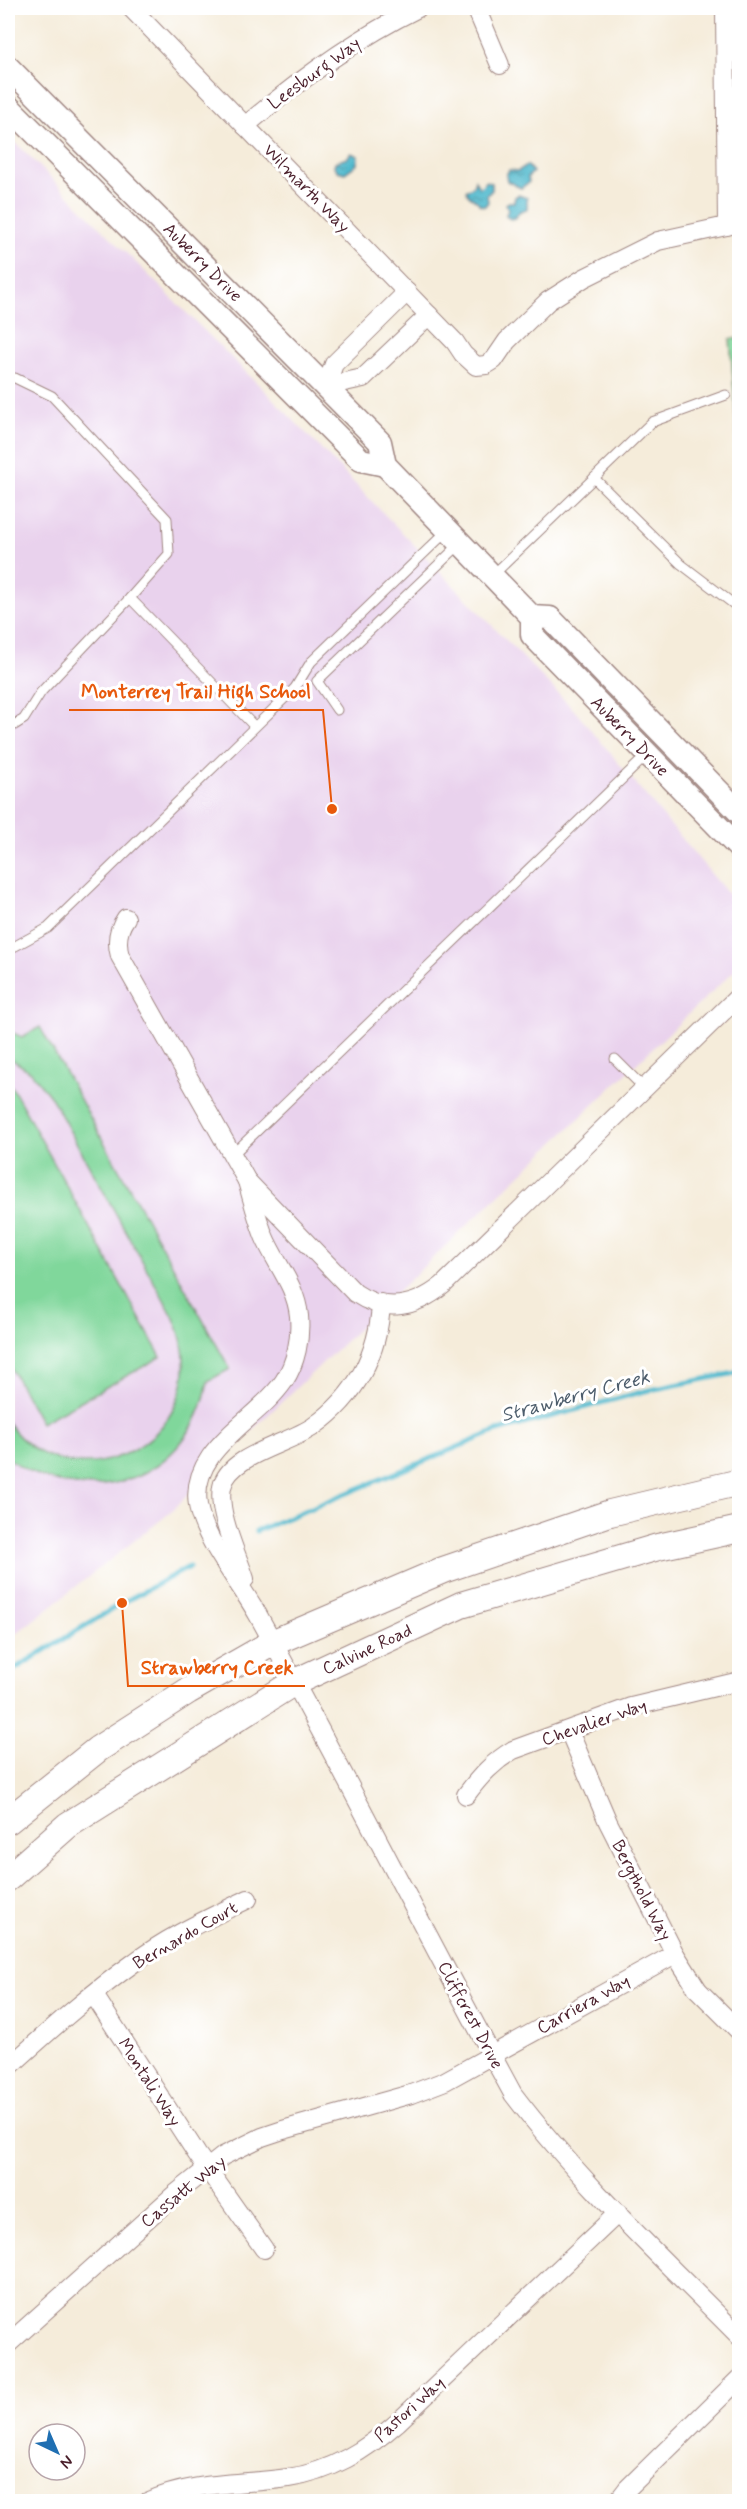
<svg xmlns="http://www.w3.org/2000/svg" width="747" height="2509" viewBox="0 0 747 2509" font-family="Mynerve,sans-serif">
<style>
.built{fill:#e9d2ed}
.park{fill:#80d79b;stroke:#657b63;stroke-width:1.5}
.water{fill:url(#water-ripples);stroke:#4e6c7c;stroke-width:1.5}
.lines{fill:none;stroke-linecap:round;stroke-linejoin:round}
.stream{stroke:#51bace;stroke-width:5}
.service-casing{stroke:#a08682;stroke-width:11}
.minor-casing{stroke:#a08682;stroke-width:20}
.tertiary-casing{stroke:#a08682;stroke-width:25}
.secondary-casing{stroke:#a08682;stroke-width:28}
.service{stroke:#fff;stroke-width:9}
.minor{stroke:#fff;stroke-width:18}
.tertiary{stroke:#fff;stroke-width:22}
.secondary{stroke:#fff;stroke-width:26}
.labels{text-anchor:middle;stroke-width:6;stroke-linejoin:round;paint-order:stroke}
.street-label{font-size:18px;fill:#4a1f2b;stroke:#fff}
.water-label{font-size:20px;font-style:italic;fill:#4d5d6c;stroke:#fff}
.leader{fill:none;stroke:#e8590c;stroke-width:2}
.callout-dot{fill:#e8590c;stroke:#fff;stroke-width:2}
.callout-label{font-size:20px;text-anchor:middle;font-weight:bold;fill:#e8590c;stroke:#fff;stroke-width:6;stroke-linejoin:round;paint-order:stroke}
</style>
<defs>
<pattern id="water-ripples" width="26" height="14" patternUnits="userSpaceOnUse" patternTransform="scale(1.5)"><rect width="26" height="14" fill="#51bace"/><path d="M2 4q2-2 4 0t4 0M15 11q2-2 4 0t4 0" fill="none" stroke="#4597a7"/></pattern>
</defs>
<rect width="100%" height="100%" fill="#fff"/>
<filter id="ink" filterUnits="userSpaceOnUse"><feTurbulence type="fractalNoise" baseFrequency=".0167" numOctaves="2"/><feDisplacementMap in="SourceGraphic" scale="12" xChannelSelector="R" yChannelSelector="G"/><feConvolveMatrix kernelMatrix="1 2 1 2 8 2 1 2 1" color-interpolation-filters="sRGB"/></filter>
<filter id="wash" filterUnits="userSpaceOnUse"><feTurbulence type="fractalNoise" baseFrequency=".008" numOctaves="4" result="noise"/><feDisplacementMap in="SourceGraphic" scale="24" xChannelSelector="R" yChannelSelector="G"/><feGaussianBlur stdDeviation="1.35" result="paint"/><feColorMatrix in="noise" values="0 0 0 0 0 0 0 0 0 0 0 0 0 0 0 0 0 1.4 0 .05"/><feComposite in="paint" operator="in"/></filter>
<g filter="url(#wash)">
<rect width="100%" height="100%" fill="#f5ecda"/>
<path class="built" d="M 8,135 L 269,395 L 574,710 L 740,908 L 739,966 L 225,1456 L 171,1512 L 8,1640 Z"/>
<g class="park">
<path d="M 739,338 L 740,338 L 739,460 L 730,339 Z"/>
<path d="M 40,1027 L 230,1369 L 208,1381 C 191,1480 87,1516 8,1458 L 8,1423 C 75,1516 226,1434 173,1316 L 52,1099 L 31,1072 L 8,1057 L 8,1031 L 22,1037 Z"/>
<path d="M 12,1087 L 161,1357 L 41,1423 L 8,1363 L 8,1089 Z"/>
</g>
<g class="water">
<path d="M 351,153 L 358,156 L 357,164 L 345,173 L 338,171 L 334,166 L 335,162 L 347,158 Z"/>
<path d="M 527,165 L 533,172 L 528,177 L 529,182 L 521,188 L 507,181 L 506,175 L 509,170 L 518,171 Z"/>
<path d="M 475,180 L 479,188 L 487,181 L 492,183 L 492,190 L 487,195 L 488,202 L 485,206 L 480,205 C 476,198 469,198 466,191 L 473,186 Z"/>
<path d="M 518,195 L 527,198 L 527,209 L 520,211 L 515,218 L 510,219 L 506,215 L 508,209 L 506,204 L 509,202 L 514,202 L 515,197 Z"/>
</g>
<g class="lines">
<g class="stream">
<path d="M 256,1531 L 494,1432 L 645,1391 L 740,1372"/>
<path d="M 8,1673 L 122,1603 L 189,1567"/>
</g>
</g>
</g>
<g filter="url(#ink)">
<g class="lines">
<g class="service-casing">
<g id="service">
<path d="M 8,378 L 15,378 L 52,396 L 167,519 L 169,554 L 130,598"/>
<path d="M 594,478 L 652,422 L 726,395"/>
<path d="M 493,575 L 594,478 L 681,564 L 740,609"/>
<path d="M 337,710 L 317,681 L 460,544"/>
<path d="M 8,729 L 24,719 L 41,692 L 130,598 L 254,726"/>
<path d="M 8,950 L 48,928 L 295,688 L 311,662 L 447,531"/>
<path d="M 615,1059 L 644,1088"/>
<path d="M 232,1155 L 647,755"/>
</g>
</g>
<g class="minor-casing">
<g id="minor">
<path d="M 131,8 L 455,342 L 463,354 L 476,366 L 486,365 L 494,360 L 507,341 L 548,301 L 584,278 L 658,241 L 740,223"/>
<path d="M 476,8 L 500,65"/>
<path d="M 725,8 L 727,226"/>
<path d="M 245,126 C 299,80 355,39 418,8"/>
<path d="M 407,292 L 334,364 L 326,386 L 363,378 L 429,315"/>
<path d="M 126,918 C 118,929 116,942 120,956 L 247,1181 L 355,1293 C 386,1314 416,1307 443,1285 L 740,995"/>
<path d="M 247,1181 C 252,1199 257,1218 264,1236 C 275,1263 296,1285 299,1316 C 301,1338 296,1363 284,1381 C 257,1421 189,1449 198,1505 C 203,1539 241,1584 258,1615 C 345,1773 426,1935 513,2094 C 580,2182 662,2258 740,2337"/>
<path d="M 245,1579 C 237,1554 217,1513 222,1487 C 228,1455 289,1444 314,1426 C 355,1397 379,1354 381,1303"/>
<path d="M 569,1731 L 608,1822 L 675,1954 L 698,1990 L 740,2032"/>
<path d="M 466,1795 C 480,1776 493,1762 513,1750 L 631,1707 L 740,1681"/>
<path d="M 94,1995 L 197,2154 L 264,2249"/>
<path d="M 8,2068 C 49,2031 90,1994 135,1962 C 169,1936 210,1918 248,1899"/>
<path d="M 8,2344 L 174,2195 L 223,2156 L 262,2137 L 283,2130 L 411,2094 L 445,2081 L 675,1954"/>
<path d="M 147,2502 C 193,2481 240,2485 288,2478 C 331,2472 366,2450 398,2422 L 618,2213"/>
<path d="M 617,2502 L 627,2489 L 740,2378"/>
</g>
</g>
<g class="tertiary-casing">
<g id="tertiary">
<path d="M 8,67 L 380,442 L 385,465 L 532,617 L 532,635 L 740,849"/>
<path d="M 8,106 L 361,460 L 385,465"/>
<path d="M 532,617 L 550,618 L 740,813"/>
</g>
</g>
<g class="secondary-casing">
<g id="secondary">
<path d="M 8,1821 L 98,1749 L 188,1691 L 272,1643 L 443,1570 L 531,1540 L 610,1513 L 740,1482"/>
<path d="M 8,1878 L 68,1825 L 293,1683 L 461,1605 L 658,1547 L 740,1529"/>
</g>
</g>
<use href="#service" class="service"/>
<use href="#minor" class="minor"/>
<use href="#tertiary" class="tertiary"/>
<use href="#secondary" class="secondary"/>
</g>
</g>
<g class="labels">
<g class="street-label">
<text transform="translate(314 73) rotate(-36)" y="6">Leesburg Way</text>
<text transform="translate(307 188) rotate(46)" y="6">Wilmarth Way</text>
<text transform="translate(203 262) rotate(45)" y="6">Auberry Drive</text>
<text transform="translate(630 736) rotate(46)" y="6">Auberry Drive</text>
<text transform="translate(367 1649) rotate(-25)" y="6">Calvine Road</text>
<text transform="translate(594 1722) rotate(-19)" y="6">Chevalier Way</text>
<text transform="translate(642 1890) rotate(63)" y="6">Bergthold Way</text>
<text transform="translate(185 1935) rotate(-30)" y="6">Bernardo Court</text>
<text transform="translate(583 2004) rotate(-29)" y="6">Carriera Way</text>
<text transform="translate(471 2015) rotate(62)" y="6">Cliffcrest Drive</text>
<text transform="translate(150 2082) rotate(57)" y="6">Montali Way</text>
<text transform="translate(183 2191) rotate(-39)" y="6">Cassatt Way</text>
<text transform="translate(409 2409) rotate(-42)" y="6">Pastori Way</text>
</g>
<g class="water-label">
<text transform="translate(575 1395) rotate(-15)" y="7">Strawberry Creek</text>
</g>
</g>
<path class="leader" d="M332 809L323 710H69M122 1603L128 1686H305"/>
<g class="callout-dot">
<circle cx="332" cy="809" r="6"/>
<circle cx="122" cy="1603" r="6"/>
</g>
<g class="callout-label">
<text x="196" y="698">Monterrey Trail High School</text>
<text x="217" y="1674">Strawberry Creek</text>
</g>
<rect width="747" height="2509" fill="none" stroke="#fff" stroke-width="30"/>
<g transform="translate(57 2452) rotate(136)"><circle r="28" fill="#ffffff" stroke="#b7a5aa" stroke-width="1.5"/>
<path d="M0-4.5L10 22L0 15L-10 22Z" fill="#1f6fb2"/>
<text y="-9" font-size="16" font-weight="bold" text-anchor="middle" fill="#4a1f2b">N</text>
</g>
</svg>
